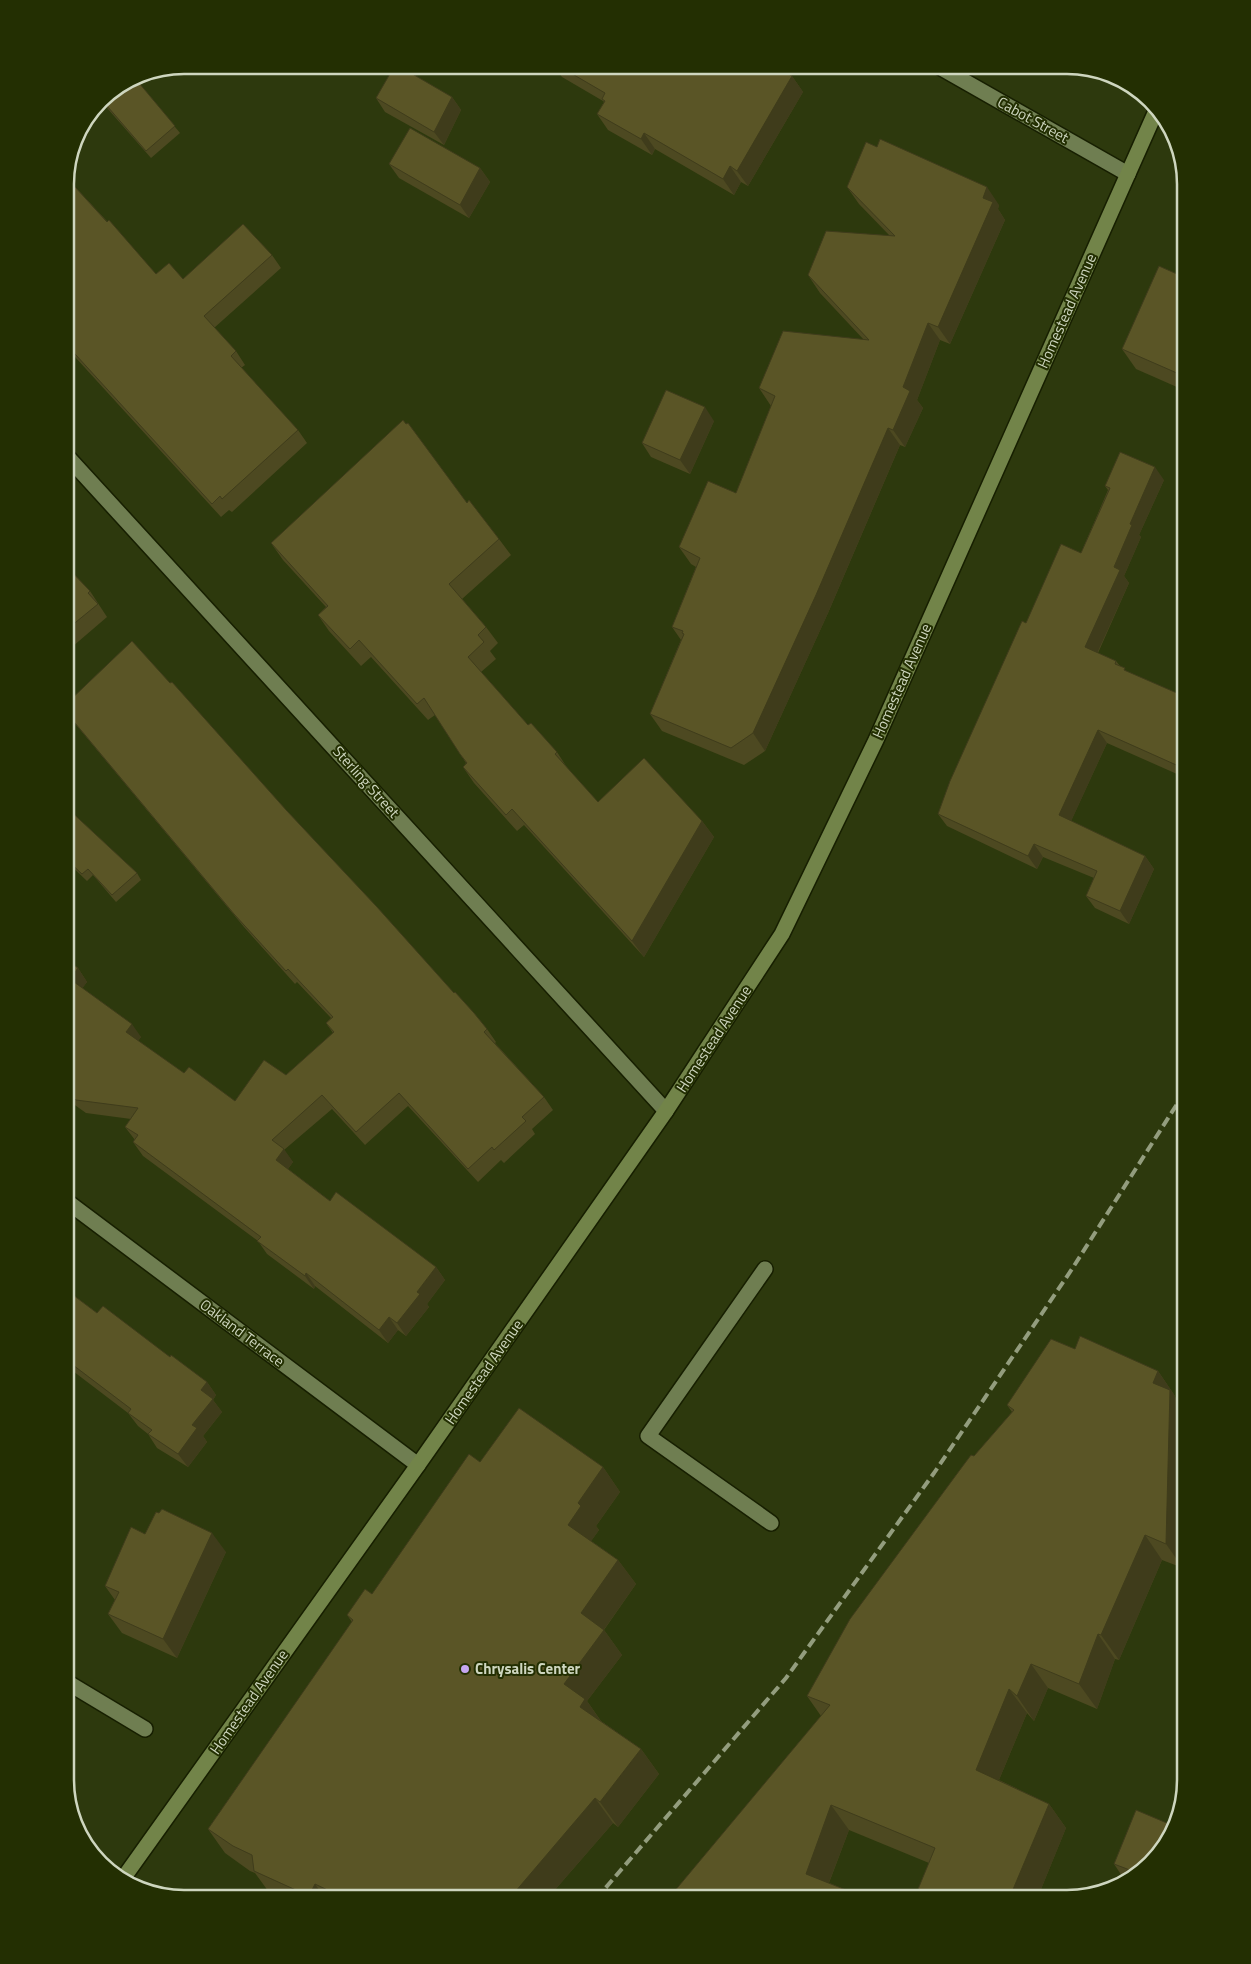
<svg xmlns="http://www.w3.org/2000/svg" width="1251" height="1964" viewBox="0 0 1251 1964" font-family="'Titillium Web',sans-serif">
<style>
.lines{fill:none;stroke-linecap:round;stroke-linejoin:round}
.lane-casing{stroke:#171f01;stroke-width:18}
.street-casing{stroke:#171f01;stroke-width:18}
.secondary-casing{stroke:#171f01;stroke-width:18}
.lane{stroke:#6f7e51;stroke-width:15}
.street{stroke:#6f7e51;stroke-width:15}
.secondary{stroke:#728449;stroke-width:15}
.rail{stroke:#939d7e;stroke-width:4;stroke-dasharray:10 5;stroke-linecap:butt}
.wall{fill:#4d4921}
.shaded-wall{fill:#3f3c1b}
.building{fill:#5a5526;stroke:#3f3c1b}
.poi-dot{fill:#c5a6f0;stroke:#232f02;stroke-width:2}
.labels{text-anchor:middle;stroke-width:4;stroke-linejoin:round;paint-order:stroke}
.street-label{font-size:15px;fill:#ced6bf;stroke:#232f02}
.poi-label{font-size:15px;font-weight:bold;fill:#ced6bf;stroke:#232f02;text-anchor:start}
.rim{fill:none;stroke:#ced6bf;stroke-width:2.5}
</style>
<rect width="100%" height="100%" fill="#2d390d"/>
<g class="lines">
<g class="lane-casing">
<g id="lane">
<path d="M 765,1269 L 648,1436 L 771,1523"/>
<path d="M 65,1681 L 145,1729"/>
</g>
</g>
<g class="street-casing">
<g id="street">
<path d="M 936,65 L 1128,174"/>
<path d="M 65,454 L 666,1111"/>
<path d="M 65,1200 L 418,1465"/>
</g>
</g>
<g class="secondary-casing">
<path id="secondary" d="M 122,1880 L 418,1465 L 666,1111 L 782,934 L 876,740 L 1156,111"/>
</g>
<use href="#lane" class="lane"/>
<use href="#street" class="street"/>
<use href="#secondary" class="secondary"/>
<path class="rail" d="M 596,1899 L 786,1678 L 934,1473 L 1072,1269 L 1186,1090"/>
</g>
<g class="wall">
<path d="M 553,65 L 772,65 L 792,76 L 803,92 L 748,186 L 741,182 L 734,195 L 655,149 L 652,155 L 608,130 L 597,114 L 604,102 L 603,101 L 562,77 Z"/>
<path d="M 134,77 L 180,133 L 151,158 L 100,100 Z"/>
<path d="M 452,97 L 461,110 L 444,145 L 385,112 L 376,98 Z"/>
<path d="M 389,164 L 480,168 L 490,182 L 469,218 L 399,178 Z"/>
<path d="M 65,176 L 156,274 L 183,279 L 272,255 L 281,268 L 214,328 L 236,351 L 245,365 L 241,368 L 298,430 L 307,443 L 232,512 L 229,510 L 221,517 L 65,346 Z"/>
<path d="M 847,187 L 999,205 L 998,209 L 1005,220 L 950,344 L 940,340 L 917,400 L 923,408 L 905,447 L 900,445 L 828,613 L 765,751 L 744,765 L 662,731 L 650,714 L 681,640 L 672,627 L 696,567 L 691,564 L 679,547 L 736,493 L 771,406 L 759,388 L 864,340 L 820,293 L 808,275 L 890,236 L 859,204 Z"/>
<path d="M 1186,278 L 1186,391 L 1136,369 L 1122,349 Z"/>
<path d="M 714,421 L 690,474 L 651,457 L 642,443 Z"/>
<path d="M 406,424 L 467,503 L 499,539 L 511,555 L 462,599 L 486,627 L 498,643 L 490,651 L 496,659 L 481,672 L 528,725 L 557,752 L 568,769 L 598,802 L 702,821 L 714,837 L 644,957 L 524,825 L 517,831 L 474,783 L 463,767 L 466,763 L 435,715 L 428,720 L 371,657 L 361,666 L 329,631 L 318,615 L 326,607 L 283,560 L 271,543 Z"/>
<path d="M 1164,480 L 1139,535 L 1141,537 L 1124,576 L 1129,583 L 1098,653 L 1116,661 L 1120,666 L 1127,672 L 1186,697 L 1186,778 L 1107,743 L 1071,821 L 1145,856 L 1154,869 L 1129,924 L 1095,908 L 1086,896 L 1094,878 L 1043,857 L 1037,869 L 947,826 L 938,814 L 1026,623 L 1081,553 L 1108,490 L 1105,486 Z"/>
<path d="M 65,565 L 90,591 L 107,617 L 65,653 Z"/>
<path d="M 65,705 L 287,811 L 487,1029 L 496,1042 L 495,1043 L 544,1097 L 553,1110 L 532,1129 L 535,1134 L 504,1163 L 501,1160 L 478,1182 L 408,1106 L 365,1145 L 332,1109 L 284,1150 L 293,1162 L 288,1169 L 330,1201 L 436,1267 L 445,1280 L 427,1304 L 429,1307 L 406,1336 L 398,1330 L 388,1343 L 315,1286 L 314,1289 L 267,1254 L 258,1241 L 143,1156 L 133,1142 L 135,1140 L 125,1127 L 131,1119 L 86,1113 L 65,1098 L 65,959 L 78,968 L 87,982 L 82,988 L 141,1037 L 138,1041 L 184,1073 L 235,1101 L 286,1075 L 333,1033 L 326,1023 L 331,1018 L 297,982 L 295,984 L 244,927 L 72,720 L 65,711 Z"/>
<path d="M 65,806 L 137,873 L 141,880 L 116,902 L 93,875 L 87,881 L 65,860 Z"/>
<path d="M 65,1289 L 97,1313 L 170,1357 L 207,1382 L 216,1395 L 213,1400 L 222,1412 L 203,1436 L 207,1442 L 188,1467 L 157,1448 L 148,1434 L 138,1426 L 128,1413 L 65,1365 Z"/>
<path d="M 1075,1349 L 1158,1371 L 1175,1396 L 1175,1397 L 1186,1413 L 1186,1459 L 1184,1548 L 1186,1542 L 1186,1567 L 1183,1563 L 1183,1568 L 1162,1560 L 1119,1660 L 1115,1659 L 1097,1709 L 1048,1688 L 1034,1721 L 1027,1713 L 999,1780 L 1049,1804 L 1066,1828 L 1037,1899 L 914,1899 L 929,1863 L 849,1830 L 829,1883 L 851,1892 L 856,1899 L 668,1899 L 821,1716 L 807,1696 L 974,1456 L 1012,1412 L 1007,1405 Z"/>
<path d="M 480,1462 L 603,1467 L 620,1492 L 596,1526 L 599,1530 L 591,1541 L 618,1560 L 636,1584 L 604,1630 L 622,1655 L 587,1701 L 601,1721 L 641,1749 L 659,1774 L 618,1827 L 613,1823 L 547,1899 L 278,1899 L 271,1895 L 255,1873 L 250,1871 L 225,1853 L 208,1829 L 352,1622 L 347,1615 L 372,1594 Z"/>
<path d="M 145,1534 L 226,1552 L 177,1658 L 122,1633 L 108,1614 L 115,1600 L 105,1586 Z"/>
<path d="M 1170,1840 L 1127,1880 L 1124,1879 L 1114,1864 Z"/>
</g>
<g class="shaded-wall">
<path d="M 792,76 L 803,92 L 748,186 L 737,171 Z"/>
<path d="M 452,97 L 461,110 L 444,145 L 434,132 Z"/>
<path d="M 644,133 L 655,149 L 652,155 L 641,139 Z"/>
<path d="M 730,166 L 741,182 L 734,195 L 723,179 Z"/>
<path d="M 480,168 L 490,182 L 469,218 L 460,205 Z"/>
<path d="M 987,187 L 999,205 L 998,209 L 1005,220 L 950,344 L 938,327 Z"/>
<path d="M 928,323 L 940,340 L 917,400 L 923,408 L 905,447 L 893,430 L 903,387 Z"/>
<path d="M 705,407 L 714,421 L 690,474 L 680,460 Z"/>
<path d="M 888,428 L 900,445 L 828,613 L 765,751 L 753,733 Z"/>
<path d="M 1155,467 L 1164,480 L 1139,535 L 1141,537 L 1124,576 L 1129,583 L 1094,660 L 1085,647 L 1130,524 Z"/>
<path d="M 1098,730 L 1107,743 L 1068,828 L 1059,815 Z"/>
<path d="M 1186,762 L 1186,772 L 1183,768 Z"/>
<path d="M 702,821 L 714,837 L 644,957 L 632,941 Z"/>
<path d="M 1034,844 L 1043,857 L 1037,869 L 1028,856 Z"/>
<path d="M 1145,856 L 1154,869 L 1129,924 L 1120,911 Z"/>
<path d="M 78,968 L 87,982 L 79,993 L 70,979 Z"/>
<path d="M 132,1024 L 141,1037 L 135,1045 L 126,1032 Z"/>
<path d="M 284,1149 L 293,1162 L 285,1173 L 276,1160 Z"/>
<path d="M 436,1267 L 445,1280 L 427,1304 L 429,1307 L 406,1336 L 397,1323 L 417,1292 Z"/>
<path d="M 306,1273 L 315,1286 L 314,1289 L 305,1276 Z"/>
<path d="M 389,1317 L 398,1330 L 388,1343 L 379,1330 Z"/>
<path d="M 1158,1371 L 1175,1396 L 1175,1397 L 1186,1413 L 1186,1459 L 1183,1559 L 1180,1557 L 1183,1563 L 1183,1568 L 1166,1544 L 1153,1383 Z"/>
<path d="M 207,1382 L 216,1395 L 213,1400 L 222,1412 L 203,1436 L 207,1442 L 188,1467 L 178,1454 L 192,1425 L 201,1390 Z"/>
<path d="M 603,1467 L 620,1492 L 596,1526 L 599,1530 L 585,1550 L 568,1525 L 578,1503 Z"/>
<path d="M 212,1533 L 226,1552 L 177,1658 L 163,1639 Z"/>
<path d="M 1145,1535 L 1162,1560 L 1119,1660 L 1101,1635 Z"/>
<path d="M 618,1560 L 636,1584 L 598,1638 L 581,1613 Z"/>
<path d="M 604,1630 L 622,1655 L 587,1701 L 602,1723 L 597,1731 L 564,1684 Z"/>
<path d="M 1098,1634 L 1115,1659 L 1097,1709 L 1079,1684 Z"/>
<path d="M 1031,1664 L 1048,1688 L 1034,1721 L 1017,1696 Z"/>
<path d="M 1009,1689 L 1027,1713 L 993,1794 L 976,1770 Z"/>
<path d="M 641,1749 L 659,1774 L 618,1827 L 600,1802 Z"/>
<path d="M 595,1798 L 613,1823 L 547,1899 L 509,1899 Z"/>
<path d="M 1049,1804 L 1066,1828 L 1037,1899 L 1009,1899 Z"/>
<path d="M 831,1805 L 849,1830 L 823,1898 L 806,1874 Z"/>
<path d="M 315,1884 L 325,1899 L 311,1899 L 309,1896 Z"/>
<path d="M 851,1892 L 856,1899 L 848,1899 Z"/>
<path d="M 430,1894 L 434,1899 L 426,1899 Z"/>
</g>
<g class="building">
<path d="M 395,65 L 397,65 L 452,97 L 434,132 L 376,98 Z"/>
<path d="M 557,65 L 772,65 L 792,76 L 737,171 L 730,166 L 723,179 L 644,133 L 641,139 L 597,114 L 605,101 L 602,99 L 605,93 Z"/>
<path d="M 134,77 L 175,126 L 146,151 L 101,99 Z"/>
<path d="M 410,128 L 480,168 L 460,205 L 389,164 Z"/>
<path d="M 880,139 L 987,187 L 983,198 L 993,202 L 938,327 L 928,323 L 903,387 L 910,391 L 893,430 L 888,428 L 816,595 L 753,733 L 731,748 L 650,714 L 684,634 L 682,633 L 683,631 L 672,627 L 700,558 L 679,547 L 708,481 L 736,493 L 775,396 L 759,388 L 783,331 L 869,340 L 808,275 L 826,231 L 895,236 L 847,187 L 866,142 L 877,147 Z"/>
<path d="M 65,177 L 65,176 L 107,222 L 109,220 L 156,274 L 169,263 L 183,279 L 243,224 L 272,255 L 204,316 L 236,351 L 231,356 L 298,430 L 222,499 L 220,496 L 212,504 L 65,343 Z"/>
<path d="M 1159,266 L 1186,278 L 1186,377 L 1122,349 Z"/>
<path d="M 666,390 L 705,407 L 680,460 L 642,443 Z"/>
<path d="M 403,420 L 406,424 L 408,423 L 467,503 L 469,500 L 499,539 L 449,584 L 486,627 L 478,635 L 484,642 L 468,657 L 528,725 L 531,723 L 557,752 L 555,754 L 598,802 L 644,758 L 702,821 L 632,941 L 512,809 L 506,815 L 463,767 L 467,763 L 460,754 L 424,698 L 417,704 L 359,640 L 350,649 L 318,615 L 328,606 L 271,543 Z"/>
<path d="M 1120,452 L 1155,467 L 1130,524 L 1132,525 L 1114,567 L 1120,570 L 1085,647 L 1116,661 L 1115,664 L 1125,668 L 1124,670 L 1186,697 L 1186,762 L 1183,768 L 1098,730 L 1059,815 L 1145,856 L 1120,911 L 1086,896 L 1097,871 L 1034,844 L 1028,856 L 938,814 L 950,781 L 1022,621 L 1026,623 L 1061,544 L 1081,553 L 1110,488 L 1105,486 Z"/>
<path d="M 65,565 L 90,591 L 88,593 L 98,604 L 65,631 Z"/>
<path d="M 132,641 L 170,683 L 172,682 L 287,811 L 377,907 L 454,993 L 455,992 L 474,1013 L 487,1029 L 484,1032 L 544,1097 L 522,1117 L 526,1121 L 494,1150 L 492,1147 L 468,1169 L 399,1093 L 356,1132 L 322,1095 L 272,1140 L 284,1149 L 276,1160 L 330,1201 L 336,1192 L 436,1267 L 417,1292 L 420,1294 L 397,1323 L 389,1317 L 379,1330 L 306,1273 L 305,1276 L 257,1241 L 261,1237 L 133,1142 L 138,1135 L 125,1127 L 138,1108 L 76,1100 L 65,1091 L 65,959 L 78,968 L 70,979 L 132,1024 L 126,1032 L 184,1073 L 189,1067 L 235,1101 L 264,1060 L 286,1075 L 334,1032 L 326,1023 L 333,1017 L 288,969 L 286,971 L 234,914 L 65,711 L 65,705 Z"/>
<path d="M 65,806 L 137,873 L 112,895 L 88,869 L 82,874 L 65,858 Z"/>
<path d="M 65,1289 L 97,1313 L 103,1306 L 170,1357 L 171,1355 L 207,1382 L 201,1390 L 213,1399 L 192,1425 L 197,1428 L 178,1454 L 148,1434 L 152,1430 L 128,1413 L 131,1409 L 65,1359 Z"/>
<path d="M 1080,1336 L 1158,1371 L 1153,1383 L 1170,1390 L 1166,1544 L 1145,1535 L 1101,1635 L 1098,1634 L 1079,1684 L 1031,1664 L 1017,1696 L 1009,1689 L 976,1770 L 1049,1804 L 1009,1899 L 914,1899 L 935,1848 L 831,1805 L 806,1874 L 851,1892 L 848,1899 L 668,1899 L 830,1705 L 807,1696 L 850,1619 L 962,1467 L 971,1455 L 974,1456 L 1014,1410 L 1007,1405 L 1051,1339 L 1075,1349 Z"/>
<path d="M 519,1408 L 603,1467 L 578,1503 L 581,1506 L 568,1525 L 618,1560 L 581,1613 L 604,1630 L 564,1684 L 585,1699 L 580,1707 L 641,1749 L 600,1802 L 595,1798 L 509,1899 L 435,1899 L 430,1894 L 426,1899 L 346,1899 L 315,1884 L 309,1896 L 254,1871 L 252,1855 L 233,1846 L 208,1829 L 353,1620 L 347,1615 L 365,1589 L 372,1594 L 469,1454 L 480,1462 Z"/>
<path d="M 162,1509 L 212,1533 L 163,1639 L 108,1614 L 119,1592 L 105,1586 L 131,1527 L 145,1534 L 156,1512 L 159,1513 Z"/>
<path d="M 1186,1542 L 1186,1560 L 1180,1557 Z"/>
<path d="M 1136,1810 L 1174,1826 L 1170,1840 L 1135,1872 L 1114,1864 Z"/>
</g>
<circle class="poi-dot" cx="465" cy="1669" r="5"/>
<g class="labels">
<g class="street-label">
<text transform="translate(1033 120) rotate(29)" y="5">Cabot Street</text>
<text transform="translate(1067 311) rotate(-66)" y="5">Homestead Avenue</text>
<text transform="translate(902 681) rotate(-66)" y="5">Homestead Avenue</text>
<text transform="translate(366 782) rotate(48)" y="5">Sterling Street</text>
<text transform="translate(714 1039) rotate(-57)" y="5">Homestead Avenue</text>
<text transform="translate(242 1333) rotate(37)" y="5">Oakland Terrace</text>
<text transform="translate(484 1372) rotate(-55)" y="5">Homestead Avenue</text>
<text transform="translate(249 1702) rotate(-55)" y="5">Homestead Avenue</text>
</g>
<g class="poi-label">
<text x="475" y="1674">Chrysalis Center</text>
</g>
</g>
<path d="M0 0H1251V1964H0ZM184 74H1067A110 110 0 0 1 1177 184V1780A110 110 0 0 1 1067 1890H184A110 110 0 0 1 74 1780V184A110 110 0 0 1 184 74Z" fill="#232f02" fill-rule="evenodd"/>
<path class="rim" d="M184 74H1067A110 110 0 0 1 1177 184V1780A110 110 0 0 1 1067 1890H184A110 110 0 0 1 74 1780V184A110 110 0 0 1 184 74Z"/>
</svg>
